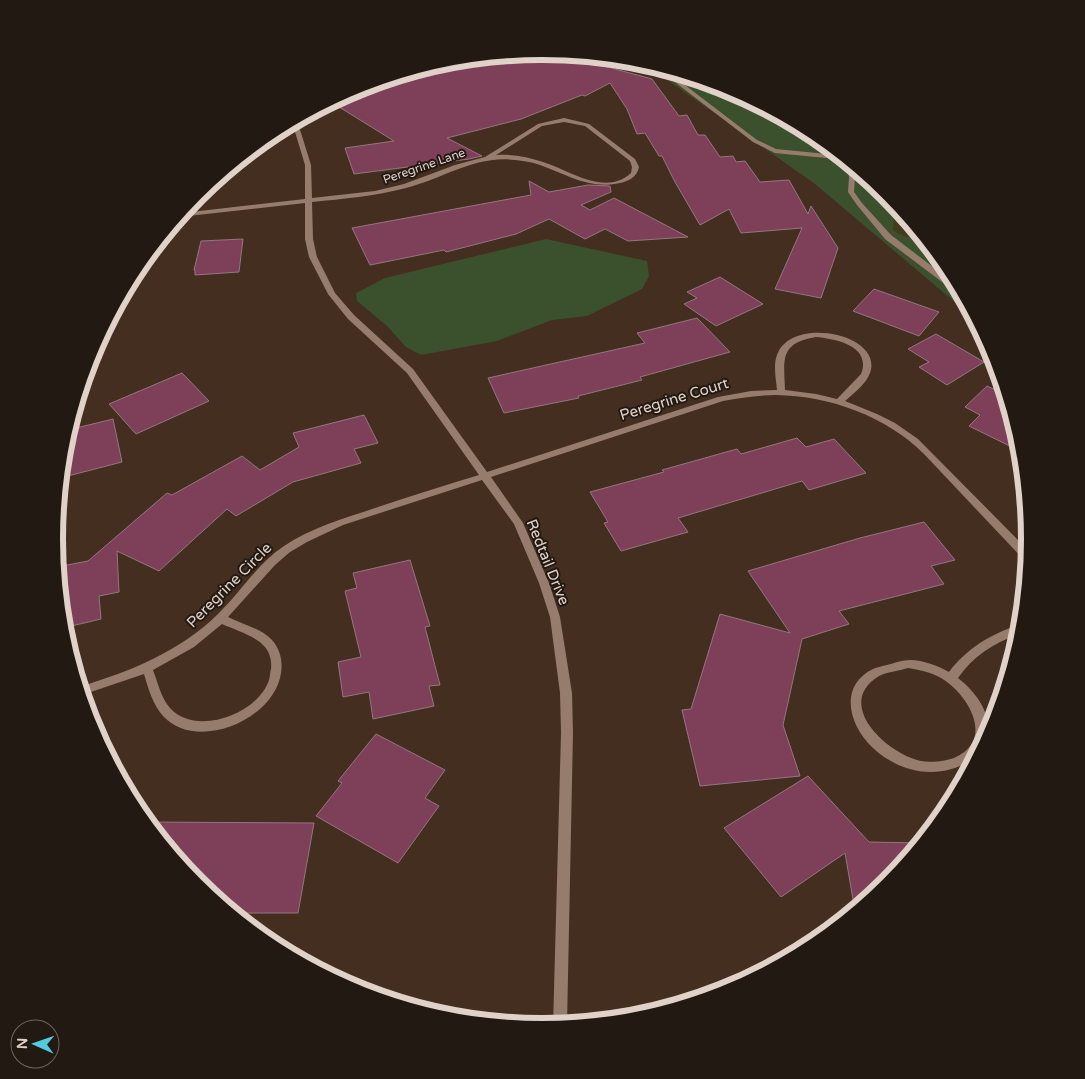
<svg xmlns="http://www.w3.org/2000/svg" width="1085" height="1079" viewBox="0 0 1085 1079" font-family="'Varela Round',sans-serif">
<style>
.green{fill:#3b502c}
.sand{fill:#433b1b}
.building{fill:#7e4059;stroke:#937680}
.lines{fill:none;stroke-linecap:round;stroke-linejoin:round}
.lane{fill:#967c6c;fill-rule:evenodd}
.street{fill:#967c6c;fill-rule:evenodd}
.labels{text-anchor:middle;stroke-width:4;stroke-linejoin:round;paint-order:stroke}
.far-street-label{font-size:12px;fill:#e0d2c9;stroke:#231913}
.street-label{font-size:15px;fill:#e0d2c9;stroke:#231913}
.rim{fill:none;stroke:#e0d2c9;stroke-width:6}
</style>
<rect width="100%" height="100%" fill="#442e20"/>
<g class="green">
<path d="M 642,62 L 730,89 L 814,134 L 888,194 L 949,268 L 976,320 L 815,184 Z"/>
<path d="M 546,239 L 647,261 L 649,276 L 642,289 L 587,316 L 552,320 L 497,341 L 421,355 L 406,347 L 387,326 L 357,301 L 356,293 L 385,278 Z"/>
</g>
<path class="sand" d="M 886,202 L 894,202 L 924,238 C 913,239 902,237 893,230 L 894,218 L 884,205 Z"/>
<g class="building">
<path d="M 543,51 L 569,54 L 578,59 L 652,79 L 679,116 L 687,115 L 698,135 L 705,135 L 720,157 L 733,156 L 736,162 L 745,161 L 760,182 L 789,180 L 808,214 L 811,206 L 838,248 L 821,298 L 775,289 L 802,228 L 741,233 L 729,209 L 700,225 L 675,182 L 662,156 L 659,156 L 645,133 L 637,134 L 627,109 L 610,83 L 585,96 L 582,95 L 521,119 L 447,138 L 482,156 L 469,159 L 354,174 L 345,148 L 394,141 L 331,102 L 356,88 L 448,61 L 456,60 L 459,62 L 476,58 Z"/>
<path d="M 529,181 L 549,192 L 588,185 L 610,186 L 611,192 L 581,205 L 590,210 L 614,198 L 688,237 L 628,241 L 605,229 L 585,239 L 549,219 L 516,234 L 446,252 L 444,250 L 370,265 L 352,228 L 531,195 Z"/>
<path d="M 243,239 L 239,272 L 195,275 L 195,270 L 194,270 L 201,241 Z"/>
<path d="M 720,277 L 763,304 L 716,326 L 684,304 L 697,298 L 687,292 Z"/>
<path d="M 874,289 L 939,312 L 919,336 L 853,311 Z"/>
<path d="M 697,318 L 730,352 L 640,377 L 642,380 L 578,396 L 579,398 L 504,413 L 488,378 L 645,343 L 637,333 Z"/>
<path d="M 936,334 L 984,362 L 947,385 L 919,367 L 929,362 L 908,349 Z"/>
<path d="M 182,373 L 209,401 L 136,434 L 109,404 Z"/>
<path d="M 987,386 L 1002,393 L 1005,390 L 1022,452 L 969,426 L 980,415 L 965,407 Z"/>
<path d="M 364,415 L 378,443 L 354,449 L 361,463 L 293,482 L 236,516 L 227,509 L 159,571 L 117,551 L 119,592 L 99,596 L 101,619 L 63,628 L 57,567 L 88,561 L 167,493 L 172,495 L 242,456 L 260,470 L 299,447 L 293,433 Z"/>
<path d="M 113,419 L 122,462 L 60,478 L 64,444 L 68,430 Z"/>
<path d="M 797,438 L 806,447 L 834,439 L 866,473 L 809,490 L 802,481 L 678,518 L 688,532 L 621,551 L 604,523 L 608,522 L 590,492 L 664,472 L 662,470 L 737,449 L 741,454 Z"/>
<path d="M 924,522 L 955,560 L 931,566 L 944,584 L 839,611 L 849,624 L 802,639 L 783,725 L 800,776 L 700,786 L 682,710 L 691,709 L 720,614 L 790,633 L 748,571 L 860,538 Z"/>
<path d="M 410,560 L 430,626 L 425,627 L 440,685 L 429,686 L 434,706 L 373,719 L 369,692 L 343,697 L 338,662 L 361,657 L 345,591 L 357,588 L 353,573 Z"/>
<path d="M 376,734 L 445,770 L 425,798 L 439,806 L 398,863 L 316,816 L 342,783 L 338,781 Z"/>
<path d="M 808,776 L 869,842 L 922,843 L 888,885 L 855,911 L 845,853 L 781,897 L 724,828 Z"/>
<path d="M 146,822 L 314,823 L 298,913 L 232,913 L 197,885 Z"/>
</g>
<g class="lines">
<path class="lane" d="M 654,66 L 664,69 L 757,140 L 776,149 L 837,155 L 843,157 L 853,166 L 855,177 L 854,192 L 862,203 L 891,235 L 958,286 L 962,294 L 958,294 L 885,239 L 857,205 L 848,192 L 849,177 L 846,164 L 836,159 L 775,153 L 753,142 Z"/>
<g class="street">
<path d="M 564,118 L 589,124 L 635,159 L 639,167 C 637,177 629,181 620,183 C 590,190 568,175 540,165 C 532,162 523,161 515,160 C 475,155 443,179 406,188 C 375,196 343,199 312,202 L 313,239 L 317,257 L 335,293 L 354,315 L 413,369 L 487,472 L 718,397 L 751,391 L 777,390 C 776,379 773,365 777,355 C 791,315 884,334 870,373 C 866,384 854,393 845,401 L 877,414 L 895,423 L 918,439 L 1030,552 L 1029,562 L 1025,561 L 924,454 C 886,416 830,396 776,395 C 758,395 740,398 723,401 L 491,477 L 523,523 L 549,583 L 560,617 L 572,693 L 573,733 L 567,1025 L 553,1027 L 561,733 L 560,693 L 550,617 L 539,583 L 514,524 L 482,480 L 343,525 L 307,542 L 290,552 L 275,565 L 228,617 C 242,624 262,629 272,640 C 280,649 283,661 281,673 C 275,719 197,753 163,716 C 153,705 148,688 144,674 L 82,695 L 79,687 C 131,671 179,652 218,614 C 241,592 257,564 284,546 C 312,527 346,518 378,507 C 411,496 445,485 479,475 L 407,373 L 348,319 L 328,294 L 309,257 L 305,239 L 305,203 L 179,217 L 182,213 L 305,199 L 305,165 L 292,122 L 297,120 L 311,165 L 312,198 L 375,191 L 404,184 L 455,165 L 485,157 L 538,124 ZM 564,122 L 585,126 L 630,161 L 632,167 L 631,173 C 605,197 569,170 543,162 C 528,157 512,154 496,155 L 542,126 ZM 816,337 C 836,339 872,346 861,374 L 837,399 L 816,394 L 785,390 C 784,360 779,343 816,337 ZM 222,624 C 235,630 256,636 265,647 C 270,653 272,662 271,669 C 270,672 270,677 269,680 C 258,714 196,737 170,708 C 161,698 158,683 153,670 L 194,647 Z"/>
<path d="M 1022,624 L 1022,633 C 995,642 974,655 958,678 C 1038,742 939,809 873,748 C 849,726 838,686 873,669 C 877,667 883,666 887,665 C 894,663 903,660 910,660 C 923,660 938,666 949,672 C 968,647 993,633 1022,624 ZM 908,668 C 919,670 931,672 941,678 C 968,694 996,740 954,758 C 945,761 931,763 921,761 C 887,754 833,704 879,676 C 886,672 899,671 908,668 Z"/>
</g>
</g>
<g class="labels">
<g class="far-street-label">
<text transform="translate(424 166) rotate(-19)" y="4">Peregrine Lane</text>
</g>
<g class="street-label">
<text transform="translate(674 399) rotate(-17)" y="5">Peregrine Court</text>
<text transform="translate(548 562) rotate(68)" y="5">Redtail Drive</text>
<text transform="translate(229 585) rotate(-45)" y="5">Peregrine Circle</text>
</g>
</g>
<path d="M0 0H1085V1079H0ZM63 539a479 479 0 1 1 958 0a479 479 0 1 1-958 0Z" fill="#231913" fill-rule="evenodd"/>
<path class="rim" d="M63 539a479 479 0 1 1 958 0a479 479 0 1 1-958 0Z"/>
<g transform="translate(35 1044) rotate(272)"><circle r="24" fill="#231913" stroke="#6f635c"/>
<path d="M0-4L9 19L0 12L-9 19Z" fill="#54cade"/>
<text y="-8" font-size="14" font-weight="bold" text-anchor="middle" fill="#e0d2c9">N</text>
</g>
</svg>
